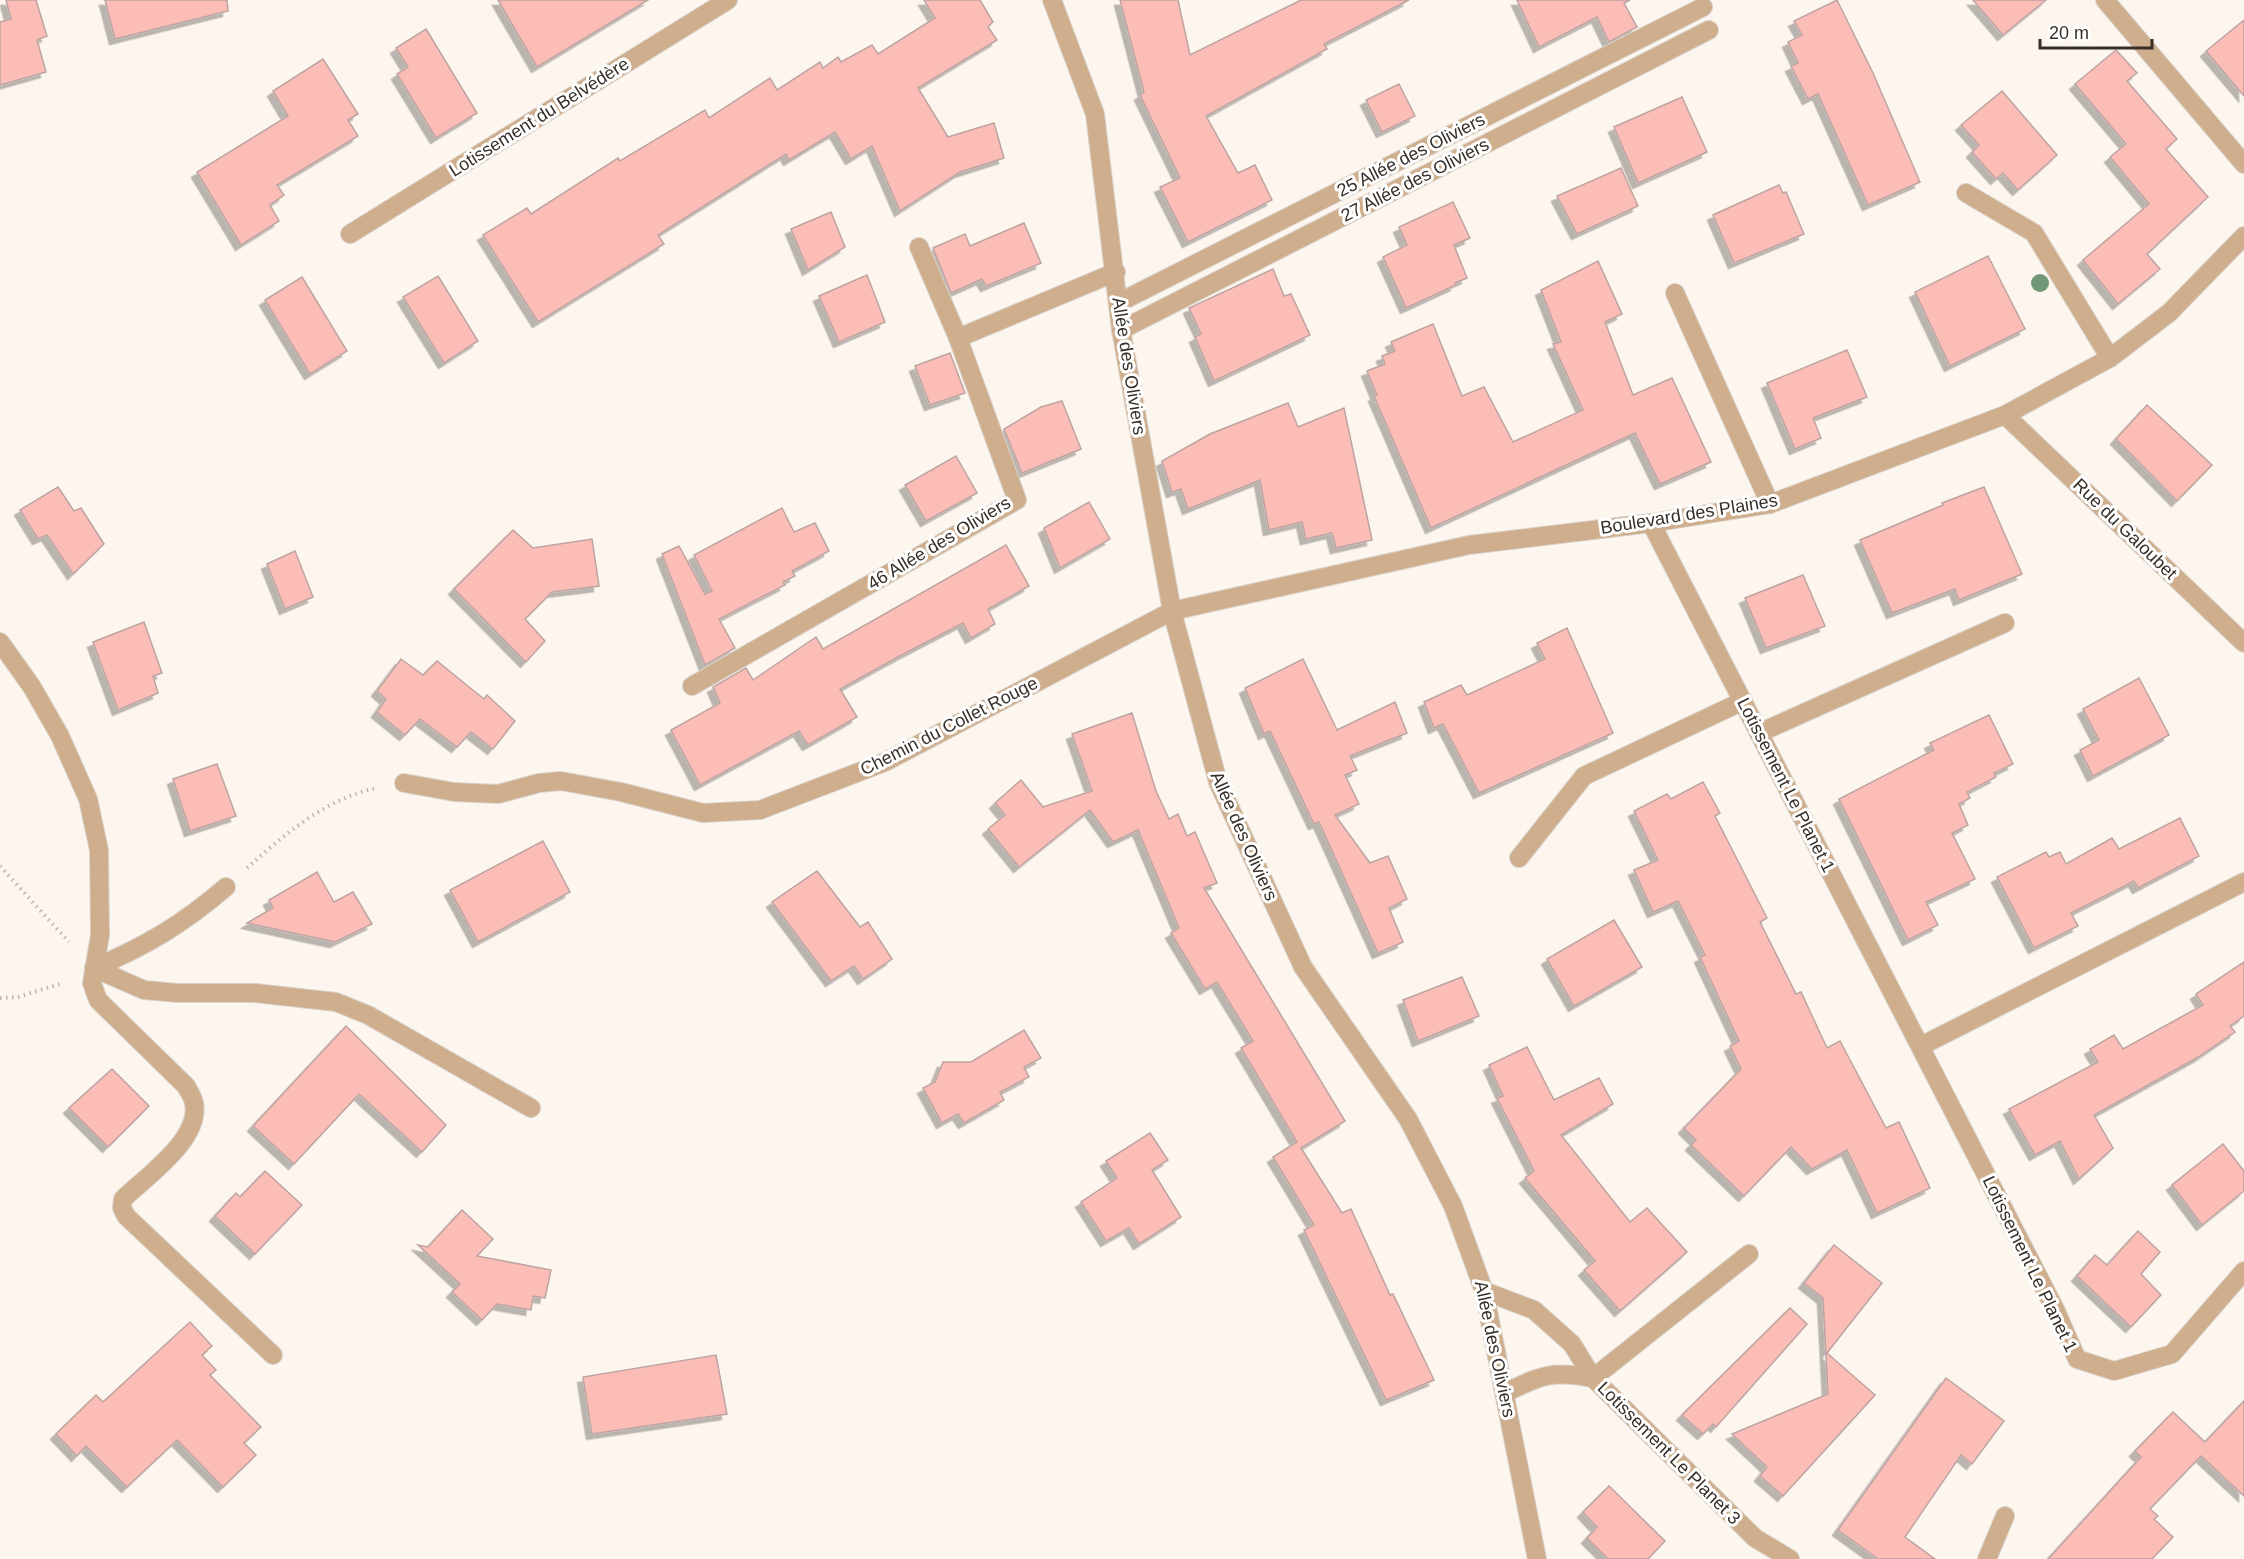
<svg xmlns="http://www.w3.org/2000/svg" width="2244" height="1559" viewBox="0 0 2244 1559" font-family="Arial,sans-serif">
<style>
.building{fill:#fcbdb7;stroke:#bda4a2;stroke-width:1.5;filter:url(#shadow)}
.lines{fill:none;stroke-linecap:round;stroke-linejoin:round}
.street-casing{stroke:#d9d2cb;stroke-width:20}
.path{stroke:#bdb6b0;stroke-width:4;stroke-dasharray:1.5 4.5;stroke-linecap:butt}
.street{stroke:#ceae8c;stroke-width:18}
.tree{fill:#72987a}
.labels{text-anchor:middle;stroke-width:6;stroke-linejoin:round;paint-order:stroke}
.street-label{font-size:18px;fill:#362f29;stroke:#fff}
</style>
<defs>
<filter id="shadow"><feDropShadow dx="-5.5" dy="5.5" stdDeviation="0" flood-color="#0004"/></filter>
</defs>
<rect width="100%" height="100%" fill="#fdf6ef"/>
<g class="building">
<path d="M 6,0 L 36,0 L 47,36 L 37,40 L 46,72 L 0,85 L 0,22 L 11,19 Z"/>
<path d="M 105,0 L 227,0 L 228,11 L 115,39 Z"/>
<path d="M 498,0 L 648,0 L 537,67 Z"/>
<path d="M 924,0 L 980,0 L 993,22 L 988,27 L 997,40 L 918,88 L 948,137 L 994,123 L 1004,158 L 960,172 L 900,211 L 872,146 L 851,159 L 835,132 L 789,160 L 786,154 L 658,235 L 664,244 L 538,322 L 483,235 L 527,208 L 531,214 L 618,158 L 620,161 L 705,110 L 709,118 L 770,78 L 777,90 L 820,62 L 823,68 L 838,57 L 841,62 L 872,45 L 878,54 L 935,18 Z"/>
<path d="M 1120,0 L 1178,0 L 1190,55 L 1301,0 L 1409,0 L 1324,44 L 1327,49 L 1206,116 L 1238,173 L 1255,165 L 1272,200 L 1188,242 L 1160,187 L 1180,178 L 1140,95 L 1144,92 Z"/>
<path d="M 1517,0 L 1630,0 L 1624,3 L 1637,27 L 1609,42 L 1597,17 L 1539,47 Z"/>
<path d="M 1837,0 L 1873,73 L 1920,182 L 1868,205 L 1818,94 L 1808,99 L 1791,66 L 1798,63 L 1788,42 L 1802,35 L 1794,21 Z"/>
<path d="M 1973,0 L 2046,0 L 2003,35 Z"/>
<path d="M 2244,20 L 2244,96 L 2206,51 Z"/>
<path d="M 426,29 L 477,113 L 436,138 L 397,74 L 408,67 L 396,48 Z"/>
<path d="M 2116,50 L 2137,73 L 2127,81 L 2177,139 L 2166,149 L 2208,197 L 2147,254 L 2160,269 L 2118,304 L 2083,260 L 2149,204 L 2110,157 L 2126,144 L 2075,84 Z"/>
<path d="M 323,59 L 358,114 L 348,120 L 358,136 L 277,185 L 284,195 L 270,205 L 279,221 L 241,245 L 197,172 L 288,116 L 273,91 Z"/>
<path d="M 1399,84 L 1415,116 L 1382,132 L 1366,100 Z"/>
<path d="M 2002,91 L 2057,155 L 2018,190 L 2003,173 L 1996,179 L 1972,152 L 1979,145 L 1961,125 Z"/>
<path d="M 1682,97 L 1707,152 L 1638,183 L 1614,127 Z"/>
<path d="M 1621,168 L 1638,206 L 1577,234 L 1557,196 Z"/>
<path d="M 1779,185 L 1783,193 L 1786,192 L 1804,234 L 1734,263 L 1713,215 Z"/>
<path d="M 1453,202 L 1470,238 L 1454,245 L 1467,278 L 1455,283 L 1456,285 L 1406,308 L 1383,257 L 1407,245 L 1399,227 Z"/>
<path d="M 831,212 L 845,247 L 808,270 L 791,229 Z"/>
<path d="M 1024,223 L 1041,263 L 986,286 L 982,279 L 951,293 L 933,248 L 965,234 L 970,246 Z"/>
<path d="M 1988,256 L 2025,329 L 1950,366 L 1915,292 Z"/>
<path d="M 1598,261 L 1622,314 L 1605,322 L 1633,395 L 1672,378 L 1711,462 L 1660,484 L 1635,433 L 1431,528 L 1374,396 L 1377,395 L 1367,371 L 1385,364 L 1382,356 L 1395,351 L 1391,342 L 1433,324 L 1462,396 L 1484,387 L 1513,442 L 1583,410 L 1553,344 L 1561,342 L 1541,290 Z"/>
<path d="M 1273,269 L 1284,296 L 1291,294 L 1310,335 L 1214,381 L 1195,337 L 1201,334 L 1189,308 Z"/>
<path d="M 867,275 L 885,322 L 839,342 L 819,296 Z"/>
<path d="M 438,276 L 478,341 L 444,363 L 403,297 Z"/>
<path d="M 302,277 L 347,351 L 310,374 L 265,300 Z"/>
<path d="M 1847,350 L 1867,397 L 1813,418 L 1821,438 L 1795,449 L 1767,383 Z"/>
<path d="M 950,353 L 965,393 L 930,405 L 915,366 Z"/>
<path d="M 1062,401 L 1081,449 L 1022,473 L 1004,429 L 1041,407 Z"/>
<path d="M 1288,403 L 1298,427 L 1344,408 L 1372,540 L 1336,548 L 1332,533 L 1306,539 L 1302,522 L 1269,530 L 1260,480 L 1188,509 L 1181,489 L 1172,492 L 1162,461 L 1210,434 Z"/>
<path d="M 2147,405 L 2212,465 L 2177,501 L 2116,439 Z"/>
<path d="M 956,456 L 977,493 L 926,521 L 905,485 Z"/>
<path d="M 58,487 L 74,511 L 81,508 L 104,544 L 73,574 L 47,535 L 38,539 L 20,510 Z"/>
<path d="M 1984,487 L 2022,574 L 1959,600 L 1955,589 L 1892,613 L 1860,540 L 1943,505 L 1942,503 Z"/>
<path d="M 1089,502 L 1110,539 L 1060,568 L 1044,528 Z"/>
<path d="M 782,508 L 794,532 L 815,523 L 829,551 L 792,571 L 795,576 L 783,582 L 785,585 L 719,619 L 735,648 L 705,665 L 662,554 L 679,546 L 705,594 L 712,591 L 694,555 Z"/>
<path d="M 513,530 L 533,548 L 592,539 L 599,586 L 552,592 L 525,619 L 545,641 L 526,662 L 454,589 Z"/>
<path d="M 1006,545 L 1029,586 L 988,609 L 995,624 L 971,638 L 963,623 L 896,658 L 840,689 L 857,717 L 808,745 L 799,731 L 700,785 L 671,730 L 720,703 L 713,687 L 746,668 L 753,680 L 816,637 L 823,649 Z"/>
<path d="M 295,551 L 313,597 L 285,609 L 267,564 Z"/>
<path d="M 1803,575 L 1825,626 L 1766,648 L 1745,598 Z"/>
<path d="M 144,622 L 162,673 L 153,676 L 158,693 L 118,710 L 93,642 Z"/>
<path d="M 1567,628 L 1613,733 L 1479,793 L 1443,724 L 1434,728 L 1424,702 L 1461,685 L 1467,695 L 1545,659 L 1537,643 Z"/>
<path d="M 401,659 L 423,675 L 437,661 L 484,699 L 487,695 L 515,721 L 493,749 L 471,732 L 457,747 L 420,719 L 405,735 L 377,712 L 386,699 L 377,691 Z"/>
<path d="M 1303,659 L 1337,730 L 1395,702 L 1407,733 L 1350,756 L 1357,770 L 1345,775 L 1359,804 L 1335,815 L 1370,863 L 1388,856 L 1407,899 L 1389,908 L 1403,942 L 1378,953 L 1319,822 L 1314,824 L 1270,731 L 1264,734 L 1245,688 Z"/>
<path d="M 2139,678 L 2169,735 L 2093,776 L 2080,750 L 2099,740 L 2083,709 Z"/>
<path d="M 1132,713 L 1156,791 L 1169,819 L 1178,814 L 1187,836 L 1195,832 L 1217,883 L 1204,888 L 1345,1121 L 1301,1148 L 1342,1213 L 1351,1209 L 1390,1295 L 1393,1294 L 1434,1380 L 1386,1400 L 1304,1230 L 1314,1225 L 1273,1157 L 1297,1142 L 1241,1048 L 1253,1041 L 1217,982 L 1205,989 L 1171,933 L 1179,928 L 1138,830 L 1113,842 L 1090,810 L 1019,867 L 988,829 L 1005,815 L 995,803 L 1021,780 L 1043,807 L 1092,791 L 1072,734 Z"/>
<path d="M 1989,715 L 2013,764 L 1994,773 L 1996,777 L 1967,792 L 1970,798 L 1959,804 L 1968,825 L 1952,833 L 1975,879 L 1926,902 L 1938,925 L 1908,940 L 1839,799 L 1934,750 L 1930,743 Z"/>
<path d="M 217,764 L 236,816 L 190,831 L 173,779 Z"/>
<path d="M 1703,782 L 1720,813 L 1715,816 L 1767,918 L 1760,922 L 1796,994 L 1801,992 L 1827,1048 L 1840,1041 L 1886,1128 L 1899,1122 L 1930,1188 L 1877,1213 L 1847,1150 L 1812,1169 L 1791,1147 L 1744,1196 L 1691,1145 L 1696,1140 L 1684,1128 L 1741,1069 L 1730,1046 L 1739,1041 L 1700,957 L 1705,955 L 1678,901 L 1653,912 L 1634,870 L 1658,860 L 1634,811 L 1667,794 L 1671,799 Z"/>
<path d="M 2180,818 L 2199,856 L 2138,888 L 2134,881 L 2071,913 L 2078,926 L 2034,948 L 1997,877 L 2046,852 L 2049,857 L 2060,852 L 2066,864 L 2112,838 L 2119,849 Z"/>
<path d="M 543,841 L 570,892 L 478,942 L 450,890 Z"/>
<path d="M 817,871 L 860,927 L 868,922 L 892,959 L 863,979 L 854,966 L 831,981 L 772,902 Z"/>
<path d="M 317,872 L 334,902 L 353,892 L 372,924 L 335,942 L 247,923 L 273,908 L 269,900 Z"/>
<path d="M 1614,920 L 1642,967 L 1574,1006 L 1547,959 Z"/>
<path d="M 2244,962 L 2244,1016 L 2230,1026 L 2235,1032 L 2200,1056 L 2094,1115 L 2113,1148 L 2079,1179 L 2060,1141 L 2035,1155 L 2009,1109 L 2098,1062 L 2090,1049 L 2114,1035 L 2123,1049 L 2203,1005 L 2196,994 Z"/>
<path d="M 1462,977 L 1479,1016 L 1418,1041 L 1403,1000 Z"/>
<path d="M 346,1026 L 446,1125 L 422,1152 L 359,1094 L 294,1164 L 253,1126 Z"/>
<path d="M 1024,1030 L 1041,1058 L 1024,1067 L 1029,1077 L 1000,1092 L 1004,1100 L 964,1123 L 958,1114 L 942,1123 L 923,1088 L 935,1082 L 943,1062 L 971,1062 Z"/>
<path d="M 1527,1047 L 1554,1100 L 1599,1078 L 1613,1104 L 1561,1135 L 1630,1222 L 1647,1208 L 1687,1252 L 1620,1311 L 1584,1270 L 1595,1261 L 1525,1178 L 1534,1171 L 1497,1098 L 1503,1096 L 1489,1065 Z"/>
<path d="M 112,1069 L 149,1106 L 108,1147 L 69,1108 Z"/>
<path d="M 1150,1133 L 1168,1160 L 1152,1170 L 1181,1217 L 1139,1244 L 1129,1228 L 1106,1241 L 1081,1202 L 1117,1178 L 1106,1161 Z"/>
<path d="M 2223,1144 L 2244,1171 L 2244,1191 L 2202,1225 L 2172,1185 Z"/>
<path d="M 265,1171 L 302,1205 L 255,1254 L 215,1216 L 236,1193 L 240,1197 Z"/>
<path d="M 462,1210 L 493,1239 L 477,1256 L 551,1270 L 545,1298 L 533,1296 L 531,1310 L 497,1304 L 482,1320 L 452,1292 L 460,1284 L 418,1245 L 428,1247 Z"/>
<path d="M 2138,1231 L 2160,1252 L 2141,1274 L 2161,1295 L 2131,1327 L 2077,1276 L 2095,1255 L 2107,1265 Z"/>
<path d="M 1834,1245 L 1882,1283 L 1827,1353 L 1875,1395 L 1783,1496 L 1760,1476 L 1767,1467 L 1732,1434 L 1828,1394 L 1823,1298 L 1804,1283 Z"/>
<path d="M 1790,1308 L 1807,1324 L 1716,1427 L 1713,1424 L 1703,1434 L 1682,1415 Z"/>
<path d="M 190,1322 L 212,1346 L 202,1355 L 216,1370 L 210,1375 L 261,1427 L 244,1443 L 256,1455 L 223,1487 L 177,1440 L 127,1487 L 86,1446 L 77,1456 L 56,1434 L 96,1395 L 103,1402 Z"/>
<path d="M 716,1355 L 727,1414 L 592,1434 L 583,1377 Z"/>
<path d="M 1946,1378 L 2004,1421 L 1972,1464 L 1961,1455 L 1905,1537 L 1935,1559 L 1878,1559 L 1838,1530 Z"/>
<path d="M 2244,1401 L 2244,1496 L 2201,1456 L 2150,1509 L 2158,1516 L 2154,1519 L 2173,1537 L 2152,1559 L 2048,1559 L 2141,1457 L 2135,1451 L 2173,1412 L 2205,1442 Z"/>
<path d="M 1609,1486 L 1665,1541 L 1648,1559 L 1608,1559 L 1587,1538 L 1597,1527 L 1583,1512 Z"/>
</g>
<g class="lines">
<g class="street-casing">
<g id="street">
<path d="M 1052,0 L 1095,114 L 1121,330 L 1172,611 L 1218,782 L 1303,967 L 1408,1119 L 1453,1206 L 1484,1291 L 1537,1559"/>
<path d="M 2105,0 L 2244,164"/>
<path d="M 1966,193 L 2034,233 L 2110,358"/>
<path d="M 350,234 L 728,0"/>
<path d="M 919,247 L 958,338"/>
<path d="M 1675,293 L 1770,504"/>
<path d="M 1118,303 L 1703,7"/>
<path d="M 1121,330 L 1709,30"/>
<path d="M 2005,415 L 2244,643"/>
<path d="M 1651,523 L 2055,1309 L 2077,1359 L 2114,1371 L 2172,1354 L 2244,1271"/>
<path d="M 0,642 L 32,687 L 60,736 L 88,799 L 99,850 L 100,935 L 92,983 L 98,1000 L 186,1086 C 189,1091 193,1098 194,1103 C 201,1139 147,1176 123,1199 L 122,1208 L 126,1216 L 273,1355"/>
<path d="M 692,686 L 1017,500 L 958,338 L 1116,272"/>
<path d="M 1759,733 L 2005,623"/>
<path d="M 404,783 L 454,792 L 498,794 L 539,783 L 561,781 L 621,792 L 703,813 L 760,810 L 885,762 L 1172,611 L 1469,545 L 1651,523 L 1770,504 L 2005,415 L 2110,358 L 2169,313 L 2244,236"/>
<path d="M 1519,858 L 1584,776 L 1743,701"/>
<path d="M 94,968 L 144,990 L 178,993 L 255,993 L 336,1002 L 368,1015 L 531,1108"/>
<path d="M 94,968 C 146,946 183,924 226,887"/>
<path d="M 1921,1046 L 2244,882"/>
<path d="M 1484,1291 L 1534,1310 L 1572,1344 L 1593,1378 L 1755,1538 L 1790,1559"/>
<path d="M 1593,1378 L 1749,1254"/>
<path d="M 1505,1393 C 1541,1375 1553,1370 1593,1378"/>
<path d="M 1987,1559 L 2005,1516"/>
</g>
</g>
<g class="path">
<path d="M 0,866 L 69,942"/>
<path d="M 247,868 C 284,835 326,798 377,788"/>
<path d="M 0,998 L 18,997 L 63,983"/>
</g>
<use href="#street" class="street"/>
</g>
<circle class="tree" cx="2040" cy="283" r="9"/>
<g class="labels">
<g class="street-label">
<text transform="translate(539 117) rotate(-32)" y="6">Lotissement du Belvédère</text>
<text transform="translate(1411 155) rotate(-27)" y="6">25 Allée des Oliviers</text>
<text transform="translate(1415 180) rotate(-27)" y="6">27 Allée des Oliviers</text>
<text transform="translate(1129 366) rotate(81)" y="6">Allée des Oliviers</text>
<text transform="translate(1689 514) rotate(-9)" y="6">Boulevard des Plaines</text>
<text transform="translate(2125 529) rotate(44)" y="6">Rue du Galoubet</text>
<text transform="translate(939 543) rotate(-31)" y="6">46 Allée des Oliviers</text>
<text transform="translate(949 726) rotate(-27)" y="6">Chemin du Collet Rouge</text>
<text transform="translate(1786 785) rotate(63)" y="6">Lotissement Le Planet 1</text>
<text transform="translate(1244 836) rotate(66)" y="6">Allée des Oliviers</text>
<text transform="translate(2030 1264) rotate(64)" y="6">Lotissement Le Planet 1</text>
<text transform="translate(1495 1349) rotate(78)" y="6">Allée des Oliviers</text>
<text transform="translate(1669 1453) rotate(45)" y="6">Lotissement Le Planet 3</text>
</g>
</g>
<path d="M2040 39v9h112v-9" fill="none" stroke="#362f29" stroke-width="3"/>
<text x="2049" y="39" font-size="18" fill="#362f29" stroke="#ffffff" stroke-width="4.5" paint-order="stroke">20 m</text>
</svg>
